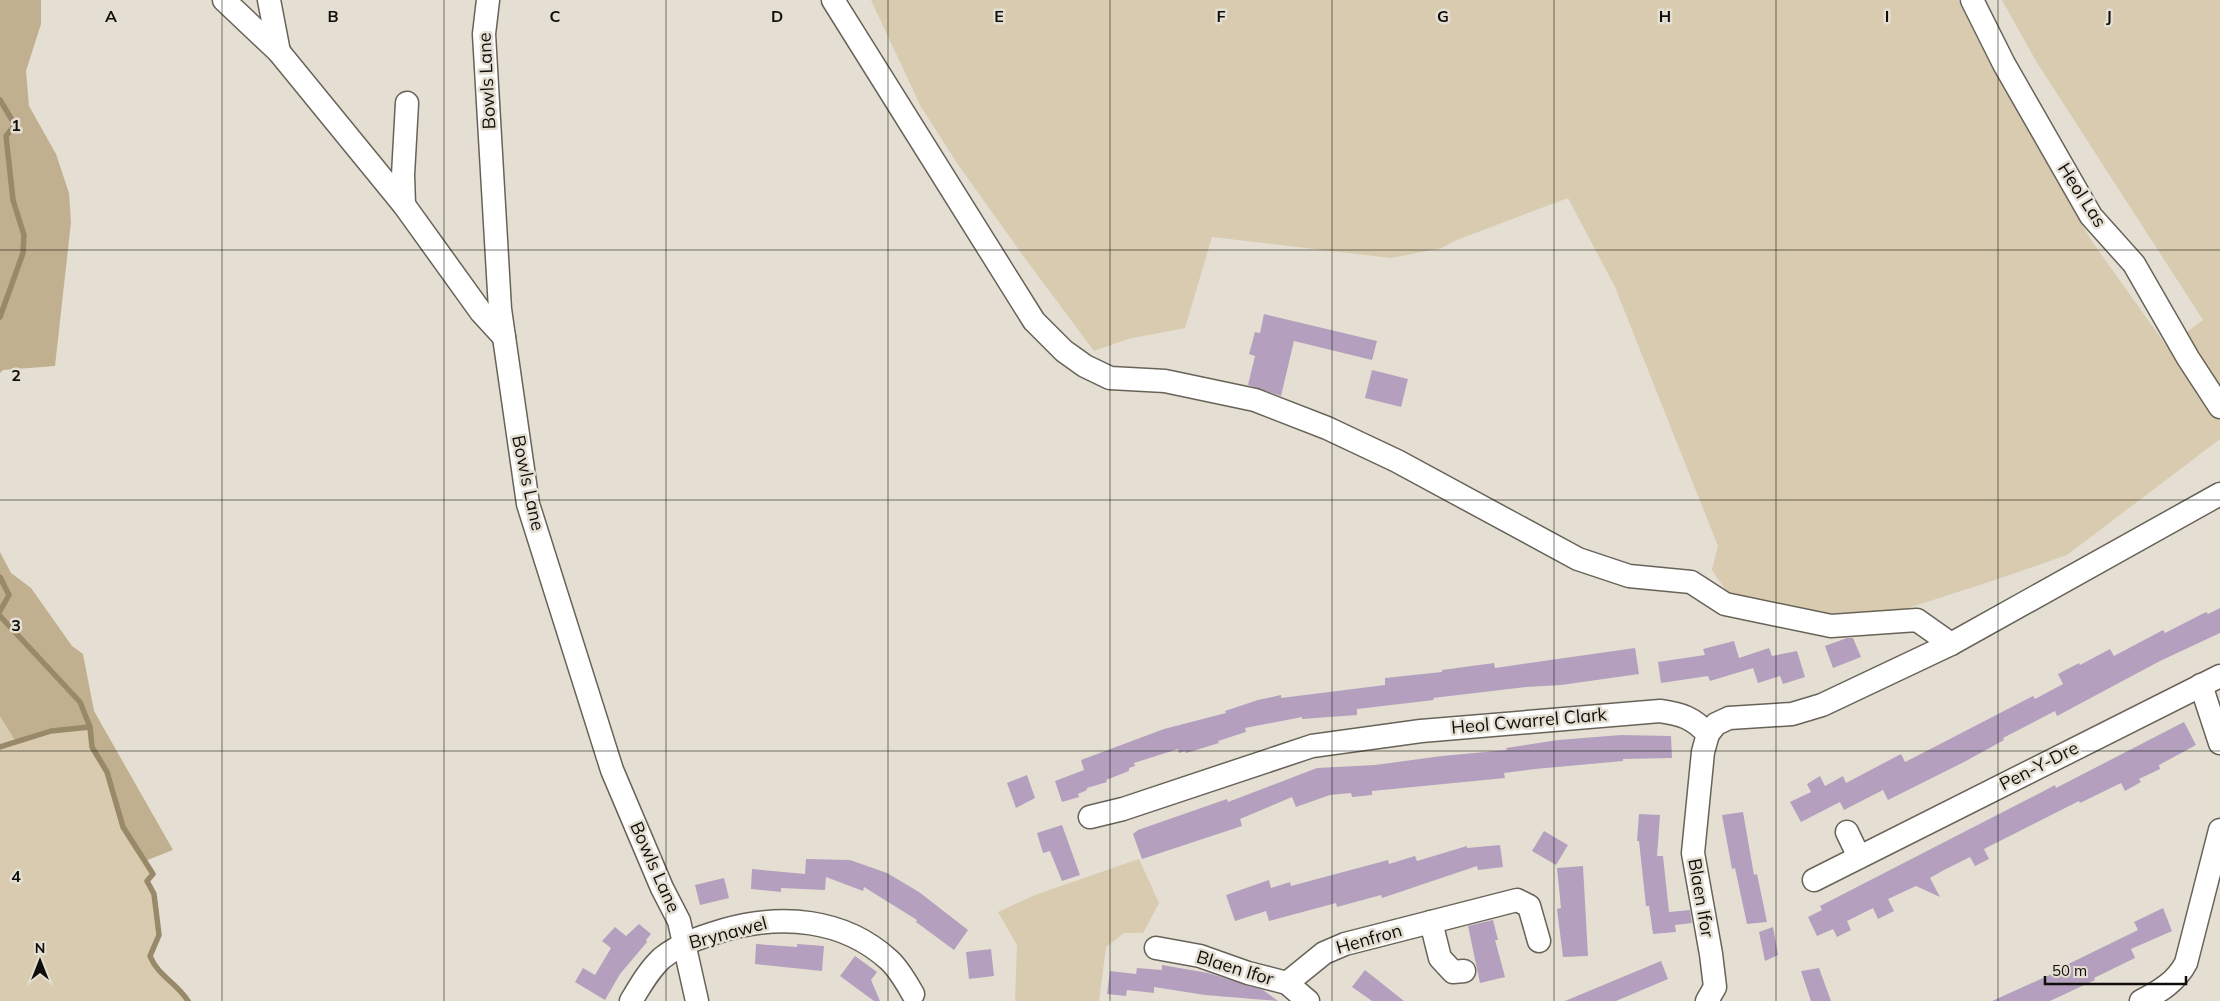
<svg xmlns="http://www.w3.org/2000/svg" width="2220" height="1001" viewBox="0 0 2220 1001" font-family="Mulish,sans-serif">
<style>
.green{fill:#d8cbaf}
.forest{fill:#c0b08f}
.lines{fill:none;stroke-linecap:round;stroke-linejoin:round}
.stream{stroke:#988969;stroke-width:5.5}
.building{fill:#b4a0be}
.minor-casing{stroke:#686358;stroke-width:25}
.minor{stroke:#fff;stroke-width:22}
.grid{fill:none;stroke:#100e0a;stroke-width:1;stroke-opacity:0.55}
.labels{text-anchor:middle;stroke-width:5;stroke-linejoin:round;paint-order:stroke}
.street-label{font-size:18px;fill:#100e0a;stroke:#e4dfd2}
.grid-label{font-size:16px;text-anchor:middle;font-weight:bold;fill:#100e0a;stroke:#e4dfd2;stroke-width:5;stroke-linejoin:round;paint-order:stroke}
</style>
<rect width="100%" height="100%" fill="#e4dfd2"/>
<g class="green">
<path d="M 871,0 L 1958,0 L 1998,76 L 2091,240 L 2220,421 L 2220,439 L 2067,555 L 1992,581 L 1908,608 L 1839,619 L 1730,597 L 1712,570 L 1718,546 L 1615,287 L 1568,198 L 1454,241 L 1442,248 L 1391,258 L 1212,237 L 1185,328 L 1128,339 L 1094,351 L 1024,257 L 959,166 L 921,107 Z"/>
<path d="M 2002,0 L 2220,0 L 2220,393 L 2187,332 L 2203,320 L 2036,61 Z"/>
<path d="M 0,716 L 16,741 L 51,731 L 90,727 L 92,747 L 107,772 L 123,827 L 153,874 L 147,881 L 154,894 L 159,935 L 151,956 C 158,976 177,983 188,1001 L 0,1001 Z"/>
<path d="M 1139,859 L 1159,903 L 1143,933 L 1124,933 L 1106,947 L 1099,1001 L 1015,1001 L 1017,945 L 998,912 L 1035,895 Z"/>
</g>
<g class="forest">
<path d="M 0,0 L 41,0 L 41,24 L 26,71 L 29,106 L 56,154 L 69,193 L 71,222 L 55,366 L 3,370 L 0,373 Z"/>
<path d="M 0,552 L 11,573 L 31,588 L 72,646 L 83,654 L 94,711 L 173,850 L 145,861 L 123,827 L 107,772 L 92,747 L 90,727 L 51,731 L 16,742 L 0,716 Z"/>
</g>
<g class="lines">
<g class="stream">
<path d="M 0,100 L 15,125 L 6,136 L 13,200 L 24,235 L 23,253 L 0,317"/>
<path d="M 0,577 L 9,595 L 0,611"/>
<path d="M 0,616 L 80,702 L 90,727 L 92,747 L 107,772 L 123,827 L 153,874 L 147,881 L 154,894 L 159,935 L 150,956 C 158,976 177,983 188,1001"/>
<path d="M 0,747 L 51,731 L 90,727"/>
</g>
</g>
<g class="building">
<path d="M 1264,314 L 1377,341 L 1372,360 L 1294,341 L 1281,396 L 1248,385 L 1255,356 L 1249,354 L 1255,332 L 1260,333 Z"/>
<path d="M 1372,370 L 1408,379 L 1401,407 L 1365,398 Z"/>
<path d="M 2220,608 L 2220,633 L 2160,661 L 2057,716 L 2055,711 L 2003,738 L 2004,740 L 1964,762 L 1888,800 L 1883,790 L 1844,810 L 1840,802 L 1801,822 L 1790,802 L 1811,792 L 1807,784 L 1820,776 L 1825,786 L 1843,776 L 1846,783 L 1901,754 L 1905,762 L 1911,759 L 2033,696 L 2035,699 L 2063,684 L 2058,674 L 2079,663 L 2080,665 L 2110,649 L 2114,656 L 2163,630 L 2165,633 L 2206,612 L 2208,614 Z"/>
<path d="M 1847,638 L 1853,638 L 1861,657 L 1833,668 L 1825,646 Z"/>
<path d="M 1734,641 L 1739,658 L 1769,648 L 1772,656 L 1797,651 L 1805,677 L 1783,684 L 1780,676 L 1758,683 L 1753,668 L 1710,681 L 1708,676 L 1661,683 L 1658,662 L 1705,655 L 1703,649 Z"/>
<path d="M 1635,648 L 1639,674 L 1561,685 L 1526,687 L 1433,698 L 1434,700 L 1357,709 L 1357,715 L 1302,719 L 1302,717 L 1245,728 L 1246,732 L 1218,741 L 1219,743 L 1186,753 L 1185,751 L 1179,753 L 1178,749 L 1134,763 L 1135,766 L 1129,768 L 1129,771 L 1106,780 L 1107,782 L 1087,788 L 1087,790 L 1078,794 L 1079,797 L 1062,802 L 1055,781 L 1084,770 L 1081,760 L 1164,729 L 1226,713 L 1225,711 L 1258,700 L 1281,695 L 1281,698 L 1385,685 L 1385,678 L 1442,672 L 1442,670 L 1494,663 L 1495,668 Z"/>
<path d="M 2184,722 L 2196,745 L 2159,765 L 2160,769 L 2139,779 L 2141,782 L 2125,791 L 2121,783 L 2080,803 L 2079,801 L 1984,849 L 1989,859 L 1975,866 L 1970,857 L 1944,870 L 1930,878 L 1940,897 L 1916,886 L 1888,899 L 1894,911 L 1878,919 L 1873,908 L 1847,921 L 1851,930 L 1837,937 L 1833,929 L 1817,936 L 1808,917 L 1822,910 L 1820,906 L 2042,792 L 2055,785 L 2056,788 Z"/>
<path d="M 1621,735 L 1671,736 L 1672,758 L 1623,759 L 1623,761 L 1535,769 L 1504,773 L 1505,778 L 1372,791 L 1372,795 L 1352,797 L 1351,793 L 1330,795 L 1296,807 L 1292,797 L 1240,819 L 1242,826 L 1142,859 L 1133,834 L 1138,830 L 1227,799 L 1228,802 L 1317,768 L 1375,765 L 1442,756 L 1507,750 L 1506,748 L 1558,740 Z"/>
<path d="M 1027,775 L 1035,798 L 1016,808 L 1007,783 Z"/>
<path d="M 1743,812 L 1754,875 L 1757,874 L 1767,922 L 1747,924 L 1735,868 L 1732,869 L 1722,815 Z"/>
<path d="M 1639,814 L 1660,815 L 1657,856 L 1663,856 L 1669,912 L 1690,910 L 1692,923 L 1675,925 L 1676,932 L 1653,934 L 1649,906 L 1646,906 L 1639,841 L 1637,841 Z"/>
<path d="M 1062,825 L 1080,875 L 1062,881 L 1050,851 L 1043,853 L 1037,833 Z"/>
<path d="M 1544,831 L 1568,845 L 1556,865 L 1532,851 Z"/>
<path d="M 1500,845 L 1503,867 L 1478,870 L 1477,866 L 1382,898 L 1381,895 L 1337,907 L 1336,903 L 1269,921 L 1266,911 L 1235,921 L 1226,895 L 1269,880 L 1271,888 L 1290,882 L 1291,886 L 1388,860 L 1389,864 L 1415,856 L 1417,861 L 1467,846 L 1467,848 Z"/>
<path d="M 806,859 L 850,860 L 887,873 L 919,892 L 968,930 L 954,950 L 916,922 L 917,920 L 864,887 L 863,891 L 826,877 L 825,890 L 781,888 L 781,892 L 751,889 L 752,869 L 805,874 Z"/>
<path d="M 1583,866 L 1588,956 L 1563,957 L 1557,909 L 1561,908 L 1557,868 Z"/>
<path d="M 724,878 L 729,898 L 700,905 L 695,885 Z"/>
<path d="M 2163,908 L 2172,931 L 2131,949 L 2135,958 L 2094,978 L 2095,980 L 2050,1001 L 1992,1001 L 2054,973 L 2054,971 L 2138,930 L 2134,922 Z"/>
<path d="M 1493,920 L 1498,940 L 1495,940 L 1505,977 L 1480,983 L 1468,926 Z"/>
<path d="M 639,924 L 651,934 L 646,940 L 647,942 L 620,974 L 605,1000 L 575,982 L 583,968 L 595,975 L 611,948 L 602,941 L 615,927 L 626,936 Z"/>
<path d="M 1773,927 L 1778,955 L 1765,961 L 1759,932 Z"/>
<path d="M 756,944 L 797,947 L 797,944 L 824,946 L 822,971 L 755,964 Z"/>
<path d="M 991,949 L 994,976 L 969,979 L 966,952 Z"/>
<path d="M 855,956 L 877,972 L 871,980 L 880,1001 L 874,1001 L 840,976 Z"/>
<path d="M 1661,961 L 1668,979 L 1616,1001 L 1565,1001 Z"/>
<path d="M 1162,965 L 1208,973 L 1263,990 L 1278,1001 L 1205,995 L 1154,987 L 1154,993 L 1127,990 L 1126,996 L 1107,994 L 1110,971 L 1136,974 L 1137,968 L 1162,970 Z"/>
<path d="M 1819,968 L 1831,1001 L 1811,1001 L 1801,971 Z"/>
<path d="M 1365,970 L 1404,1001 L 1372,1001 L 1352,987 Z"/>
</g>
<g class="lines">
<g class="minor-casing">
<g id="minor">
<path d="M 224,0 L 279,52 L 404,205 L 481,312 L 504,337"/>
<path d="M 269,0 L 279,52"/>
<path d="M 488,0 L 484,34 L 500,309 L 528,504 L 612,770 L 662,888 L 679,921 L 697,1001"/>
<path d="M 833,0 L 1034,321 L 1064,351 L 1085,366 L 1110,378 L 1165,381 L 1255,400 L 1327,428 L 1397,461 L 1578,559 L 1629,576 L 1691,582 L 1725,604 L 1831,626 L 1917,620 L 1951,644"/>
<path d="M 1972,0 L 2004,64 L 2091,216 L 2134,264 L 2188,358 L 2220,407"/>
<path d="M 404,205 L 403,175 L 407,103"/>
<path d="M 2201,685 L 2220,743"/>
<path d="M 1090,817 L 1123,809 L 1312,746 L 1421,731 L 1660,711 C 1682,714 1693,718 1708,734 L 1716,724 L 1729,718 L 1792,714 L 1822,705 L 1951,644 L 2220,494"/>
<path d="M 1847,832 L 1859,857"/>
<path d="M 1814,880 L 2220,676"/>
<path d="M 1431,922 L 1440,958 L 1453,972 L 1464,971"/>
<path d="M 1156,948 L 1200,956 L 1248,973 L 1287,983 L 1308,1001"/>
<path d="M 1287,983 L 1324,953 L 1345,944 L 1517,900 L 1529,906 L 1539,941"/>
<path d="M 631,1001 C 640,986 649,970 662,958 C 681,943 701,937 724,930 C 781,914 843,918 889,960 C 899,969 906,982 913,994"/>
<path d="M 1707,1001 L 1715,987 L 1711,954 L 1693,853 L 1703,752 L 1708,734"/>
<path d="M 2141,1001 C 2159,992 2176,982 2186,963 L 2220,830"/>
</g>
</g>
<use href="#minor" class="minor"/>
</g>
<path class="grid" d="M 222,0 L 222,1001M 444,0 L 444,1001M 666,0 L 666,1001M 888,0 L 888,1001M 1110,0 L 1110,1001M 1332,0 L 1332,1001M 1554,0 L 1554,1001M 1776,0 L 1776,1001M 1998,0 L 1998,1001M 0,250 L 2220,250M 0,500 L 2220,500M 0,751 L 2220,751"/>
<g class="labels">
<g class="street-label">
<text transform="translate(487 81) rotate(-93)" y="6">Bowls Lane</text>
<text transform="translate(2082 195) rotate(57)" y="6">Heol Las</text>
<text transform="translate(528 483) rotate(78)" y="6">Bowls Lane</text>
<text transform="translate(1529 721) rotate(-5)" y="6">Heol Cwarrel Clark</text>
<text transform="translate(2039 766) rotate(-27)" y="6">Pen-Y-Dre</text>
<text transform="translate(655 867) rotate(66)" y="6">Bowls Lane</text>
<text transform="translate(1701 898) rotate(80)" y="6">Blaen Ifor</text>
<text transform="translate(728 933) rotate(-15)" y="6">Brynawel</text>
<text transform="translate(1369 939) rotate(-16)" y="6">Henfron</text>
<text transform="translate(1235 968) rotate(17)" y="6">Blaen Ifor</text>
</g>
</g>
<g class="grid-label">
<text x="111" y="22">A</text>
<text x="333" y="22">B</text>
<text x="555" y="22">C</text>
<text x="777" y="22">D</text>
<text x="999" y="22">E</text>
<text x="1221" y="22">F</text>
<text x="1443" y="22">G</text>
<text x="1665" y="22">H</text>
<text x="1887" y="22">I</text>
<text x="2109" y="22">J</text>
<text x="16" y="131">1</text>
<text x="16" y="381">2</text>
<text x="16" y="631">3</text>
<text x="16" y="882">4</text>
</g>
<g transform="translate(40 961)" stroke="#e4dfd2" stroke-width="4" paint-order="stroke">
<path d="M0-4L9 19L0 12L-9 19Z" fill="#100e0a"/>
<text y="-8" font-size="14" font-weight="bold" text-anchor="middle" fill="#100e0a">N</text>
</g>
<path d="M2045 976v8h141v-8" fill="none" stroke="#100e0a" stroke-width="2.5"/>
<text x="2052" y="976" font-size="15" fill="#100e0a" stroke="#e4dfd2" stroke-width="4" paint-order="stroke">50 m</text>
</svg>
